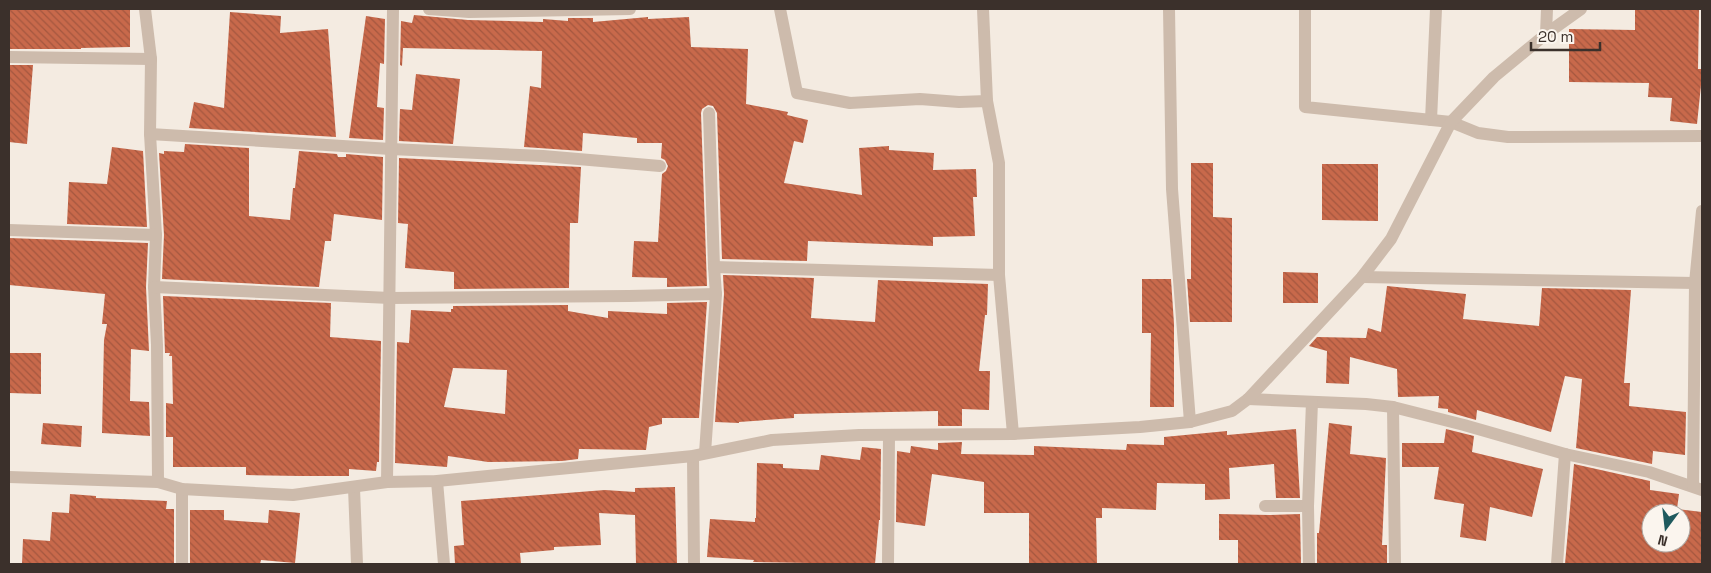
<svg xmlns="http://www.w3.org/2000/svg" width="1711" height="573" viewBox="0 0 1711 573" font-family="'Space Grotesk',sans-serif">
<style>
.building{fill:url(#building-back-hatch);fill-rule:evenodd}
.lines{fill:none;stroke-linecap:round;stroke-linejoin:round}
.minor{stroke:#cdbbac;stroke-width:12}
.tertiary{stroke:#cdbbac;stroke-width:12}
</style>
<defs>
<pattern id="building-back-hatch" width="6" height="6" patternUnits="userSpaceOnUse" patternTransform="scale(1.25)"><rect width="6" height="6" fill="#c8694b"/><path d="M-1 5l2 2M0 0l6 6M5-1l2 2" fill="none" stroke="#a4573f"/></pattern>
</defs>
<rect width="100%" height="100%" fill="#f4ebe1"/>
<g class="building">
<path d="M 9,9 L 130,9 L 130,47 L 81,48 L 81,49 L 9,49 Z"/>
<path d="M 1635,9 L 1699,9 L 1698,69 L 1701,69 L 1701,85 L 1697,124 L 1670,121 L 1672,98 L 1648,97 L 1649,83 L 1569,82 L 1569,29 L 1635,30 Z"/>
<path d="M 230,12 L 281,16 L 280,33 L 328,29 L 336,137 L 189,128 L 194,102 L 224,108 Z"/>
<path d="M 414,15 L 468,20 L 543,22 L 543,19 L 568,21 L 568,18 L 593,18 L 593,22 L 648,17 L 648,19 L 689,17 L 691,47 L 748,49 L 746,104 L 788,112 L 787,115 L 808,120 L 803,143 L 794,141 L 784,183 L 862,195 L 859,148 L 889,146 L 889,150 L 934,153 L 933,170 L 976,169 L 977,197 L 973,197 L 975,236 L 933,237 L 933,246 L 808,241 L 807,261 L 722,259 L 717,113 L 713,106 L 708,105 L 702,109 L 701,113 L 707,286 L 667,287 L 667,278 L 632,277 L 634,241 L 658,242 L 662,174 L 666,171 L 668,166 L 665,160 L 661,158 L 662,143 L 637,143 L 637,138 L 583,133 L 582,151 L 524,147 L 530,86 L 541,88 L 542,51 L 403,48 L 402,66 L 400,65 L 401,21 L 412,23 Z"/>
<path d="M 366,16 L 385,19 L 384,64 L 380,63 L 377,107 L 384,108 L 383,140 L 349,138 Z"/>
<path d="M 9,65 L 33,65 L 27,144 L 9,142 Z"/>
<path d="M 416,74 L 460,79 L 453,144 L 399,141 L 400,109 L 412,110 Z"/>
<path d="M 185,144 L 249,148 L 249,216 L 290,220 L 293,188 L 295,188 L 299,151 L 337,154 L 338,157 L 346,157 L 346,154 L 383,157 L 382,220 L 334,214 L 331,241 L 325,241 L 319,287 L 162,279 L 164,235 L 159,153 L 164,154 L 164,151 L 184,152 Z"/>
<path d="M 112,147 L 143,151 L 147,227 L 67,224 L 69,182 L 107,184 Z"/>
<path d="M 399,158 L 581,167 L 578,223 L 570,223 L 569,288 L 454,289 L 454,272 L 405,268 L 408,224 L 398,223 Z"/>
<path d="M 1191,163 L 1213,163 L 1213,217 L 1232,218 L 1232,322 L 1190,322 L 1187,279 L 1191,279 Z"/>
<path d="M 1322,164 L 1378,164 L 1378,221 L 1322,220 Z"/>
<path d="M 9,238 L 148,243 L 146,287 L 149,351 L 131,349 L 130,401 L 149,402 L 150,436 L 102,433 L 104,340 L 107,324 L 102,324 L 105,294 L 9,285 Z"/>
<path d="M 1283,272 L 1318,273 L 1318,303 L 1283,303 Z"/>
<path d="M 723,275 L 814,278 L 811,318 L 875,322 L 878,280 L 988,284 L 987,315 L 985,315 L 979,371 L 990,371 L 989,410 L 962,409 L 962,426 L 938,426 L 938,411 L 794,414 L 794,418 L 739,422 L 739,423 L 715,422 L 724,294 Z"/>
<path d="M 1142,279 L 1171,279 L 1174,324 L 1174,407 L 1150,407 L 1151,333 L 1142,333 Z"/>
<path d="M 1387,286 L 1466,294 L 1463,319 L 1539,326 L 1542,288 L 1631,290 L 1624,383 L 1630,383 L 1629,406 L 1686,412 L 1685,455 L 1653,451 L 1652,464 L 1576,448 L 1582,379 L 1565,376 L 1551,432 L 1477,410 L 1476,420 L 1448,412 L 1448,409 L 1438,408 L 1439,396 L 1398,397 L 1397,369 L 1350,357 L 1349,384 L 1326,383 L 1327,351 L 1309,346 L 1317,337 L 1366,338 L 1368,328 L 1381,332 Z"/>
<path d="M 163,296 L 331,303 L 330,337 L 381,341 L 379,462 L 377,462 L 376,471 L 349,469 L 349,476 L 300,476 L 246,475 L 246,467 L 173,467 L 173,437 L 166,437 L 166,403 L 173,404 L 172,356 L 169,356 L 170,353 L 165,353 Z"/>
<path d="M 707,302 L 699,418 L 662,418 L 662,424 L 649,427 L 646,450 L 579,449 L 578,459 L 562,461 L 488,462 L 448,456 L 447,467 L 395,463 L 397,342 L 409,343 L 411,310 L 451,312 L 451,309 L 453,309 L 453,306 L 568,305 L 568,311 L 608,318 L 608,311 L 667,314 L 667,303 ZM 453,368 L 507,370 L 505,414 L 444,407 Z"/>
<path d="M 9,353 L 41,353 L 41,394 L 9,393 Z"/>
<path d="M 43,423 L 82,426 L 81,447 L 41,444 Z"/>
<path d="M 1329,423 L 1352,426 L 1350,454 L 1386,458 L 1382,545 L 1387,545 L 1387,564 L 1317,564 L 1317,533 L 1319,533 Z"/>
<path d="M 1296,429 L 1300,498 L 1276,498 L 1274,464 L 1229,468 L 1230,499 L 1205,500 L 1205,484 L 1157,483 L 1156,510 L 1102,508 L 1102,518 L 1096,518 L 1097,564 L 1029,564 L 1029,513 L 984,513 L 984,482 L 932,474 L 925,526 L 896,522 L 897,451 L 910,453 L 911,446 L 938,450 L 938,443 L 962,442 L 961,454 L 1034,455 L 1034,446 L 1126,450 L 1127,444 L 1164,445 L 1164,437 L 1227,431 L 1227,435 Z"/>
<path d="M 1446,429 L 1474,436 L 1472,452 L 1543,469 L 1532,517 L 1490,507 L 1486,541 L 1460,537 L 1464,504 L 1434,499 L 1439,467 L 1402,467 L 1402,443 L 1444,443 Z"/>
<path d="M 862,447 L 881,449 L 880,520 L 879,520 L 875,564 L 753,562 L 754,560 L 707,557 L 710,519 L 755,522 L 755,518 L 756,518 L 757,463 L 783,464 L 783,468 L 819,470 L 821,455 L 860,460 Z"/>
<path d="M 1574,464 L 1650,481 L 1650,490 L 1679,494 L 1677,509 L 1702,512 L 1702,564 L 1565,564 ZM 1651,513 L 1681,513 L 1681,543 L 1651,543 Z"/>
<path d="M 675,487 L 677,564 L 636,564 L 635,515 L 599,513 L 601,545 L 554,547 L 554,550 L 520,553 L 521,564 L 455,564 L 454,546 L 464,545 L 461,501 L 605,490 L 635,492 L 635,488 Z"/>
<path d="M 70,494 L 96,496 L 96,498 L 167,501 L 166,509 L 174,509 L 174,564 L 22,564 L 23,539 L 50,541 L 52,512 L 69,513 Z"/>
<path d="M 190,510 L 224,510 L 224,520 L 268,523 L 269,510 L 300,513 L 295,563 L 261,560 L 260,564 L 190,564 Z"/>
<path d="M 1219,514 L 1270,515 L 1300,514 L 1301,564 L 1238,564 L 1238,540 L 1219,540 Z"/>
</g>
<g class="lines">
<g class="minor">
<path d="M 145,9 L 151,59 L 150,134 L 156,235 L 154,287 L 157,345 L 158,482"/>
<path d="M 429,9 L 469,12 L 630,9"/>
<path d="M 780,9 L 797,93 L 850,103 L 920,99 L 959,102 L 987,101 L 999,163 L 999,275 L 1013,434"/>
<path d="M 983,9 L 987,101"/>
<path d="M 1169,9 L 1172,189 L 1190,422"/>
<path d="M 1305,9 L 1305,107 L 1451,122 L 1478,133 L 1508,137 L 1702,136"/>
<path d="M 1546,34 L 1547,9"/>
<path d="M 9,57 L 151,59"/>
<path d="M 709,113 L 714,267"/>
<path d="M 1431,120 L 1436,9"/>
<path d="M 150,134 L 391,149 L 543,156 L 660,166"/>
<path d="M 9,230 L 156,235"/>
<path d="M 1362,277 L 1695,283"/>
<path d="M 154,287 L 390,298 L 629,296 L 716,294"/>
<path d="M 1248,399 L 1366,404 L 1393,407 L 1464,425 L 1565,454 L 1649,472 L 1702,490"/>
<path d="M 1393,407 L 1395,564"/>
<path d="M 705,453 L 716,294 L 714,267 L 999,275"/>
<path d="M 693,456 L 694,564"/>
<path d="M 437,481 L 444,564"/>
<path d="M 387,482 L 393,9"/>
<path d="M 1693,486 L 1695,283 L 1702,211"/>
<path d="M 354,488 L 357,564"/>
<path d="M 1265,506 L 1308,506 L 1309,564"/>
<path d="M 1308,506 L 1312,402"/>
<path d="M 182,564 L 182,489"/>
<path d="M 888,564 L 889,435"/>
<path d="M 1557,564 L 1565,454"/>
</g>
<path class="tertiary" d="M 9,477 L 158,482 L 182,489 L 293,495 L 387,482 L 437,481 L 693,456 L 772,440 L 859,435 L 1013,434 L 1140,427 L 1190,422 L 1232,411 L 1248,399 L 1362,277 L 1391,239 L 1451,122 L 1494,77 L 1546,34 L 1581,9"/>
</g>
<rect width="1711" height="573" fill="none" stroke="#3b302b" stroke-width="20"/>
<g transform="translate(1666 528) rotate(195)"><circle r="24" fill="#fbf5ee" stroke="#aea6a0"/>
<path d="M0-4L9 19L0 12L-9 19Z" fill="#1f5a5e"/>
<text y="-8" font-size="14" font-weight="bold" text-anchor="middle" fill="#3b302b">N</text>
</g>
<path d="M1531 42v8h69v-8" fill="none" stroke="#3b302b" stroke-width="2.5"/>
<text x="1538" y="42" font-size="15" fill="#3b302b" stroke="#fbf5ee" stroke-width="4" paint-order="stroke">20 m</text>
</svg>
